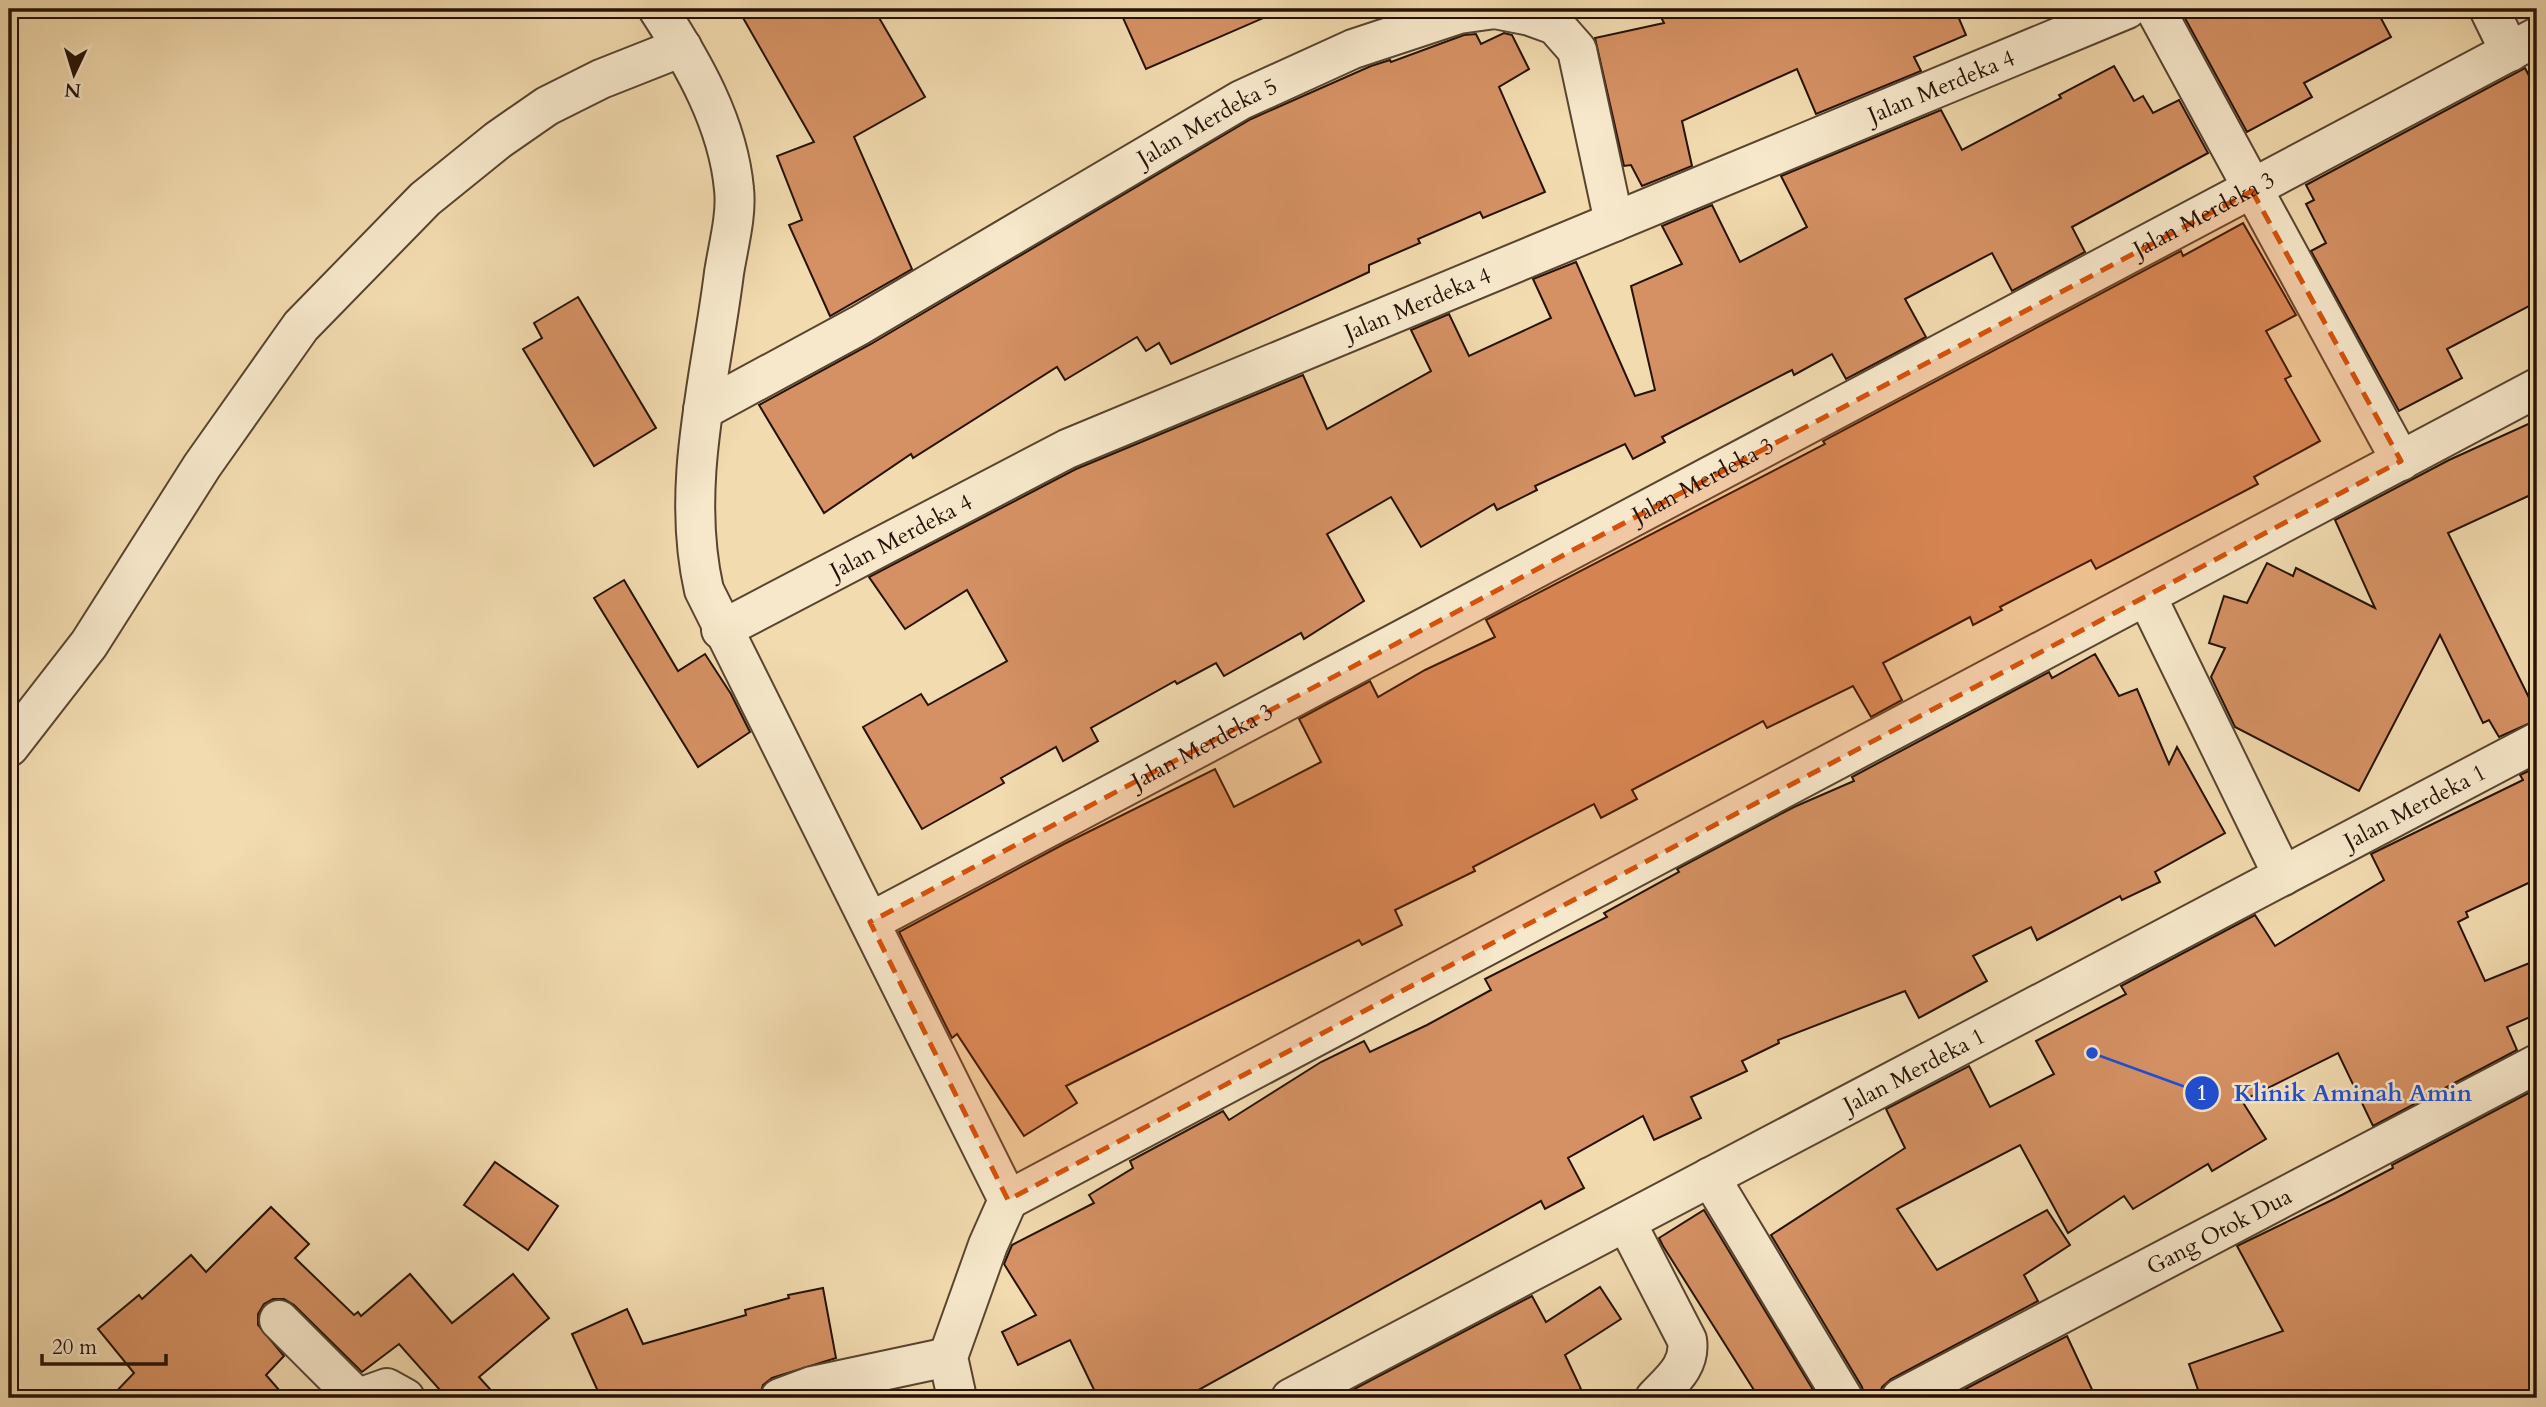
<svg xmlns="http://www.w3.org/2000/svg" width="2546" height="1407" viewBox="0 0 2546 1407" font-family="Cardo,serif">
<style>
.building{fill:#d59163;stroke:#261206;stroke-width:2}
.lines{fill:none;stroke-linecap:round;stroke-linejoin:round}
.minor-casing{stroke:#594430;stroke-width:42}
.minor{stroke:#f7e8cb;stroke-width:38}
.marked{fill:#d5520b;fill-opacity:0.2;stroke:#d5520b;stroke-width:5;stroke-dasharray:14 9;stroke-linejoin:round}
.labels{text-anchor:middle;stroke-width:5;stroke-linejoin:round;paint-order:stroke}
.street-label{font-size:23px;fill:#261206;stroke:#f7e8cb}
.leader{fill:none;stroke:#1d4ed8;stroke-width:2.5}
.callout-dot{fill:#1d4ed8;stroke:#f7e8cb;stroke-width:2.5}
.mark-label{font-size:21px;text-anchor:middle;font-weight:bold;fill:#fff}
.callout-label{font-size:24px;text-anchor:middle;font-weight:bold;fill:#1d4ed8;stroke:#f7e8cb;stroke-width:5;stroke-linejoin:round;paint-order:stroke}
</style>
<rect width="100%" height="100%" fill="#f2dbaf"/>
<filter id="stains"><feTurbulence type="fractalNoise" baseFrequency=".00286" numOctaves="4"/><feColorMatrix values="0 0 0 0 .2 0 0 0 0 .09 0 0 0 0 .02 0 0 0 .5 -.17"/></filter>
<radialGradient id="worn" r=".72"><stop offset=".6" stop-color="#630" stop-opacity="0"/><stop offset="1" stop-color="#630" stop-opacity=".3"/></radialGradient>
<g class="building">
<path d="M 738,9 L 874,9 L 925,97 L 854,137 L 912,269 L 830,316 L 789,225 L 802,220 L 777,156 L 814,142 Z"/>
<path d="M 1119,9 L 1284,9 L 1146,69 Z"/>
<path d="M 1657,9 L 1955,9 L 1966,35 L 1914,57 L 1921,71 L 1816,114 L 1797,69 L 1682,121 L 1692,166 L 1642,186 L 1631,165 L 1624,166 L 1595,38 L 1664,23 Z"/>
<path d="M 2180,9 L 2376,9 L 2391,37 L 2304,83 L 2312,97 L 2247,132 Z"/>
<path d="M 1504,33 L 1512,35 L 1529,69 L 1499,87 L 1545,192 L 1483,218 L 1480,212 L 1418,239 L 1420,243 L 1369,265 L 1369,272 L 1171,364 L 1159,343 L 1146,351 L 1137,337 L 1065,380 L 1057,367 L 913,458 L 911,454 L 824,513 L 759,405 L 871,344 L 1251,119 L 1371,66 L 1390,60 L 1391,62 L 1464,35 L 1476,34 L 1481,44 Z"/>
<path d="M 2114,66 L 2134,101 L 2143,96 L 2153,113 L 2179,100 L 2208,153 L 2072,227 L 2085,252 L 2012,291 L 1992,253 L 1905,299 L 1926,337 L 1846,379 L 1832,354 L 1794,375 L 1792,370 L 1662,437 L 1665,442 L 1633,459 L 1625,444 L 1535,486 L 1537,490 L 1497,510 L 1494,504 L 1421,547 L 1391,497 L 1327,534 L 1364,601 L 1304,639 L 1301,633 L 1224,676 L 1216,663 L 1177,684 L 1175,681 L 1091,728 L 1098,741 L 1063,761 L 1056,747 L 1001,778 L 1004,783 L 922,829 L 863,727 L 921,694 L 928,705 L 1007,661 L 967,590 L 905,629 L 869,577 L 1076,469 L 1303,375 L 1327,429 L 1431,371 L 1411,330 L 1449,314 L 1469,356 L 1551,318 L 1533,279 L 1576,262 L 1635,396 L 1655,390 L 1631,286 L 1682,264 L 1662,226 L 1712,205 L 1740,262 L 1807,227 L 1781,176 L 1941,110 L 1962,150 L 2061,98 L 2059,95 Z"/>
<path d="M 2525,68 L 2537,91 L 2537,302 L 2447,349 L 2462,378 L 2399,411 L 2311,251 L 2326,243 L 2306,204 L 2314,200 L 2306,185 Z"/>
<path d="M 2243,223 L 2296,315 L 2266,331 L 2291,376 L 2285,379 L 2320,441 L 2254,477 L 2258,484 L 2096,569 L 2091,560 L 2000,607 L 2002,610 L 1973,625 L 1970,617 L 1883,663 L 1902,700 L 1871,717 L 1853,686 L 1767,728 L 1763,721 L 1632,790 L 1637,799 L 1601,818 L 1594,804 L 1473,867 L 1475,871 L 1395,910 L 1402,925 L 1362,945 L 1359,940 L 1066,1086 L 1077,1103 L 1024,1136 L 957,1034 L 952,1038 L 899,932 L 1064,844 L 1215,769 L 1234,807 L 1321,762 L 1299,719 L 1370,681 L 1378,697 L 1425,670 L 1495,637 L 1486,620 L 1825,444 L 1823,441 L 2181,251 L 2183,256 Z"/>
<path d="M 578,297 L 656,428 L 594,466 L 523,349 L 542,338 L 534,323 Z"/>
<path d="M 2537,420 L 2537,492 L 2448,533 L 2537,714 L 2537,720 L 2499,737 L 2489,720 L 2483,723 L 2440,635 L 2359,791 L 2235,727 L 2211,677 L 2225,648 L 2209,643 L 2224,596 L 2247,603 L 2267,563 L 2293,576 L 2296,568 L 2375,608 L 2335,520 L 2449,460 Z"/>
<path d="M 624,580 L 678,671 L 705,654 L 731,694 L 750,732 L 698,767 L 594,598 Z"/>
<path d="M 2095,654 L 2119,696 L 2137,689 L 2169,764 L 2177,747 L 2225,833 L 2155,872 L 2160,882 L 2122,900 L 2120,896 L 2037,940 L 2031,927 L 1973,956 L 1987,981 L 1919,1018 L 1905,991 L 1778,1040 L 1779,1043 L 1742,1061 L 1747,1071 L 1691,1097 L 1701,1118 L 1654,1140 L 1643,1116 L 1568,1158 L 1584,1188 L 1545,1209 L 1541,1201 L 1184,1398 L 1098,1398 L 1070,1340 L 1018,1365 L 1002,1332 L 1036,1315 L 1004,1264 L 1012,1245 L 1094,1203 L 1089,1195 L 1133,1168 L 1130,1161 L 1223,1111 L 1229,1120 L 1321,1062 L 1364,1041 L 1370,1052 L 1427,1025 L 1491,990 L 1485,979 L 1607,917 L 1604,913 L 1679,872 L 1677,869 L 1794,807 L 1854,781 L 1852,777 L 2049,672 L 2052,678 Z"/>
<path d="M 2537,767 L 2537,879 L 2466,912 L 2468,917 L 2458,922 L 2485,981 L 2537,960 L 2537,1014 L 2507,1027 L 2517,1050 L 2373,1126 L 2338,1053 L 2242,1101 L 2266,1139 L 2212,1171 L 2208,1164 L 2133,1209 L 2124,1196 L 2068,1233 L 2020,1145 L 1897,1209 L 1937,1270 L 2047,1210 L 2070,1245 L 2024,1275 L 2038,1301 L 1891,1379 L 1882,1387 L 1879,1398 L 1865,1398 L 1862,1387 L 1771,1235 L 1905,1148 L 1886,1109 L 1969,1066 L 1990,1107 L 2054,1074 L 2036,1041 L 2126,994 L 2121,986 L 2255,915 L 2275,946 L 2384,880 L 2371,854 L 2523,780 L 2520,775 Z"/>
<path d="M 2536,1089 L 2537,1398 L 2201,1398 L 2189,1364 L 2283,1331 L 2237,1246 L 2336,1198 L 2393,1168 L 2392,1165 Z"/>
<path d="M 495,1162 L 558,1206 L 528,1250 L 464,1205 Z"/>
<path d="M 271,1207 L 309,1244 L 295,1258 L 354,1315 L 358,1312 L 361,1316 L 410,1274 L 452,1323 L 513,1274 L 549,1318 L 479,1377 L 498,1398 L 447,1398 L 399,1344 L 362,1372 L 294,1305 L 284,1299 L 273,1299 L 264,1304 L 258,1314 L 258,1325 L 284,1356 L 266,1375 L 286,1398 L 110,1398 L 134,1373 L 98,1329 L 139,1295 L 142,1299 L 191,1255 L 206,1272 Z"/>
<path d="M 1704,1210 L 1818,1398 L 1759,1398 L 1663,1246 L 1659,1238 Z"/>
<path d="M 1600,1287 L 1621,1319 L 1565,1355 L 1581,1389 L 1564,1398 L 1337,1398 L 1532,1296 L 1546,1322 Z"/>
<path d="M 823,1288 L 836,1358 L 772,1378 L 763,1385 L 759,1398 L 601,1398 L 572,1334 L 627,1309 L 643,1344 L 746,1315 L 745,1310 L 789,1298 L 788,1295 Z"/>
<path d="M 2067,1336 L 2096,1398 L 1948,1398 Z"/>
</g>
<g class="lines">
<g class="minor-casing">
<g id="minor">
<path d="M 658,9 C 693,63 728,123 734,189 C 737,215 728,247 724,273 C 711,378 680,485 704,590 L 1008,1200"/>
<path d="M 2155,9 L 2401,461"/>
<path d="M 2489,9 L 2510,52"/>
<path id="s1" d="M 703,410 L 860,325 L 1241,100 L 1353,49 L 1459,14 L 1495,9 L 1530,16 L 1555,25 L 1577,50 L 1614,222"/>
<path d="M 2147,597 L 2283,876"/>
<path id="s2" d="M 721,630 L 1067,449 L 2127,9"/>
<path d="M 9,747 L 89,644 L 202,466 L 301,326 L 425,199 L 498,140 L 547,106 L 601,79 L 682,47"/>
<path id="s3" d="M 870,922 L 2537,37"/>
<path d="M 1710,1177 L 1843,1398"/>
<path d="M 1008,1200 L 2537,388"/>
<path d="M 1626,1222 L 1687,1340 C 1691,1366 1671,1381 1655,1398"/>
<path d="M 279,1320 L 357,1398"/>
<path d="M 359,1398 L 387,1388 L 405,1398"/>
<path d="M 780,1398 L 812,1386 L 948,1357"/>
<path d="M 957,1398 L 948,1357 L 988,1245 L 1008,1200"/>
<path id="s4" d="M 1291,1398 L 2537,742"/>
<path id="s5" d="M 1901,1398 L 2537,1064"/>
</g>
</g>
<use href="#minor" class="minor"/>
</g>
<path class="marked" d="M 2252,191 L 2401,461 L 1008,1200 L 870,922 Z"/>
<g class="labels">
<g class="street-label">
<text dy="8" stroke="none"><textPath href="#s2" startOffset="1337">Jalan Merdeka 4</textPath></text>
<text dy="8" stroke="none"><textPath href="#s1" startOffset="581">Jalan Merdeka 5</textPath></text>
<text dy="8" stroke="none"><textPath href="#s3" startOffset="1510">Jalan Merdeka 3</textPath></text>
<text dy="8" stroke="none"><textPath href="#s2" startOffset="770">Jalan Merdeka 4</textPath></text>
<text dy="8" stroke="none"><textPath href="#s3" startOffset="943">Jalan Merdeka 3</textPath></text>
<text dy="8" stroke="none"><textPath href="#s2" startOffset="203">Jalan Merdeka 4</textPath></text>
<text dy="8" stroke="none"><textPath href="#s3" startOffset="376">Jalan Merdeka 3</textPath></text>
<text dy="8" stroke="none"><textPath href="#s4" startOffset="1270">Jalan Merdeka 1</textPath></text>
<text dy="8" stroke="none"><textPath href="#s4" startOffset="704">Jalan Merdeka 1</textPath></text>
<text dy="8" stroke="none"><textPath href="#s5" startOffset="359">Gang Otok Dua</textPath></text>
</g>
</g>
<path class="leader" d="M2092 1053L2202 1093"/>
<g class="callout-dot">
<circle cx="2092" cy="1053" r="7"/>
<circle cx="2202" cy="1093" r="18"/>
</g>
<g class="mark-label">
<text x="2202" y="1100">1</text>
</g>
<g class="callout-label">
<text x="2353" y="1101">Klinik Aminah Amin</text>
</g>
<rect width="2546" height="1407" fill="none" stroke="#f2dbaf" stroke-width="35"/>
<rect x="10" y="10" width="2525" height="1386" fill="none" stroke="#261206" stroke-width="3.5"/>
<rect x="18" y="18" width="2511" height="1372" fill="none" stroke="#261206" stroke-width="2"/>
<g transform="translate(74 74) rotate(184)" stroke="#f7e8cb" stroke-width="5" paint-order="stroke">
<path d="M0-5L12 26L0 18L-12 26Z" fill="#261206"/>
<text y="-10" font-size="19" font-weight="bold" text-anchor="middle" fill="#261206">N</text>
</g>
<path d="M42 1354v10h124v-10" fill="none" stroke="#261206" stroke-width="3.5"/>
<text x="52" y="1354" font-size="21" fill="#261206" stroke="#f7e8cb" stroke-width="5" paint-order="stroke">20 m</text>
<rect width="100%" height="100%" filter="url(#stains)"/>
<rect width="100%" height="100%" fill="url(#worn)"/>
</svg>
